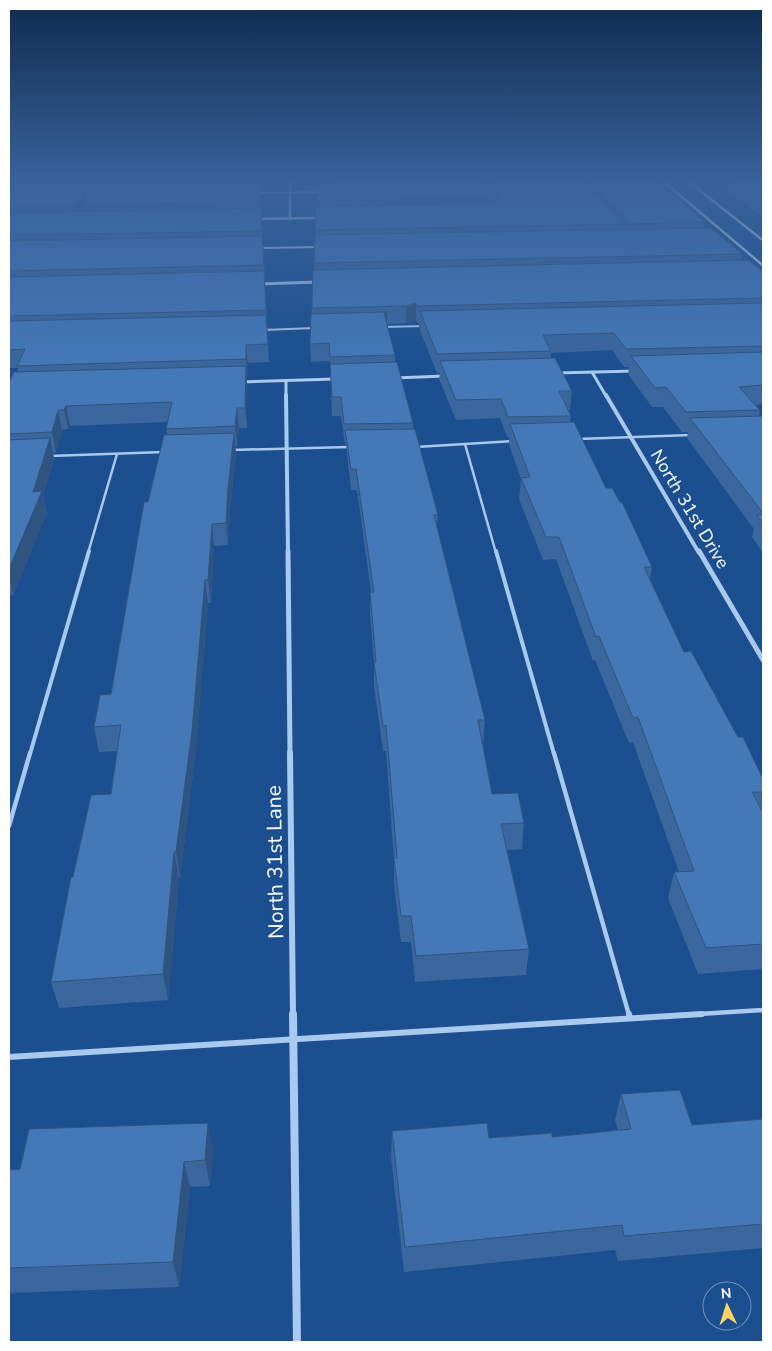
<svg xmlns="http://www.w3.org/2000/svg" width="772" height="1351" viewBox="0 0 772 1351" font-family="'Nunito Sans',sans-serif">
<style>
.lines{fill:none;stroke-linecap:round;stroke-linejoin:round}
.lane-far4{stroke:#a9c9ee;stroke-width:2}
.lane-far3{stroke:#a9c9ee;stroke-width:2.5}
.lane-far2{stroke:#a9c9ee;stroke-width:4}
.lane-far1{stroke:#a9c9ee;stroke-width:4.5}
.lane{stroke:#a9c9ee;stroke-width:6}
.street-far5{stroke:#a9c9ee;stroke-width:2.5}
.street-far4{stroke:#a9c9ee;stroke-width:3}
.street-far3{stroke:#a9c9ee;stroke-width:4}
.street-far2{stroke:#a9c9ee;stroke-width:5}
.street-far1{stroke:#a9c9ee;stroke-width:6}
.street{stroke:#a9c9ee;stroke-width:8}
.secondary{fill:#d6e6fa;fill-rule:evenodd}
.wall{fill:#3a679d}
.shaded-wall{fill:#305480}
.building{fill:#4478b7;stroke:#305480}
.labels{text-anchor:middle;stroke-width:4;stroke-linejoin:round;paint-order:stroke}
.street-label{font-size:18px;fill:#fff;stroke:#1b4f8f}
.near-street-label{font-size:21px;fill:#fff;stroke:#1b4f8f}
</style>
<rect width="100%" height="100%" fill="#1b4f8f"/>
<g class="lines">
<g class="lane-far4">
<path d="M 257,193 L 320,192"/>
<path d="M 259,248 L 319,247"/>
<path d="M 383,327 L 424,326"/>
<path d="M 263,330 L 314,328"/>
</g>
<g class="lane-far3">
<path d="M 578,439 L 691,435"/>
<path d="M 465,444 L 496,553"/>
<path d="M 416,447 L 514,441"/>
<path d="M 231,450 L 349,447"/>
<path d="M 49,456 L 164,452"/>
<path d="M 88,553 L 117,454"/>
</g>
<g class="lane-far2">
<path d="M 496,551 L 554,754"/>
<path d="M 30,754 L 89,551"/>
</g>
<g class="lane-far1">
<path d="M 554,753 L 629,1015"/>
<path d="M 9,826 L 30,753"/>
<path d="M 682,1015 L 763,1010"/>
</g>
<g class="lane">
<path d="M 629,1014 L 630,1018"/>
<path d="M 9,1057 L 702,1014"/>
</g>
<g class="street-far5">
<path d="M 290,181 L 290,219"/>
<path d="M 256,219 L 320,218"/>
</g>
<g class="street-far4">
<path d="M 259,284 L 318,282"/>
<path d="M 592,372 L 606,396"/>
<path d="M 556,373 L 635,371"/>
<path d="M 394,378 L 445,376"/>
<path d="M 286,381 L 286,396"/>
<path d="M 241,382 L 335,379"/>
</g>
<g class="street-far3">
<path d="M 286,395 L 288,553"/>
<path d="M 606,395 L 699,553"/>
</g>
<g class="street-far2">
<path d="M 288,551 L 290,754"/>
<path d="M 699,551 L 763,660"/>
</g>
<path class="street-far1" d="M 290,753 L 293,1015"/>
<path class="street" d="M 293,1014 L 297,1342"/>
<g class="secondary">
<path d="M 661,181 L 665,181 L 763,264 L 763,267 Z"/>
<path d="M 686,181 L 690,181 L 763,239 L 763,242 Z"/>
</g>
</g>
<g class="wall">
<path d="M 9,181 L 192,181 L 191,184 L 194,184 L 194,181 L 260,181 L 269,362 L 248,363 L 247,378 L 247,428 L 239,428 L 237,446 L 235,447 L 236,453 L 230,510 L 228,545 L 214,546 L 211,603 L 208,603 L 195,757 L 180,878 L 179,878 L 168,1000 L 59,1008 L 51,982 L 73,877 L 111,794 L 117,751 L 99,752 L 94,727 L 111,694 L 148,502 L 167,435 L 166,429 L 167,422 L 70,426 L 68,429 L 62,430 L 56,452 L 53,453 L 54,459 L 43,495 L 47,513 L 13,595 L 10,595 L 9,598 L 9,382 L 18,372 L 18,368 L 9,368 Z"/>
<path d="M 318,181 L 656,181 L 705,222 L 704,228 L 742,254 L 741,260 L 763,272 L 763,404 L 755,405 L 760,410 L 759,416 L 763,416 L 763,553 L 752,537 L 754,529 L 687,438 L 688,432 L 682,432 L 663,407 L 652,407 L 628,374 L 629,367 L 624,367 L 612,350 L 551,353 L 551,358 L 572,391 L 570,410 L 568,410 L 571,416 L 570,422 L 606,488 L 652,567 L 650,579 L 684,652 L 763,779 L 763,969 L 698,974 L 668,898 L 674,872 L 679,872 L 633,742 L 629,743 L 595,660 L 593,661 L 556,559 L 543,560 L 519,499 L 521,479 L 509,444 L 509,437 L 507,437 L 500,418 L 456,420 L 439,379 L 440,373 L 437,373 L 419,328 L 419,323 L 417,323 L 416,320 L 406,323 L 387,324 L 387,326 L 395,355 L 395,362 L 413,423 L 413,429 L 438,515 L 437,527 L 485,720 L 483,745 L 492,794 L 524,823 L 522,849 L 507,850 L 529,949 L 526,975 L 415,982 L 411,942 L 401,942 L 394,884 L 394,860 L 386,751 L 383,751 L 374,687 L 374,662 L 370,615 L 370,592 L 371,592 L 357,490 L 351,490 L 346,444 L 345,444 L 341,416 L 332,416 L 330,361 L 311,362 L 310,344 Z"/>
<path d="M 714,181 L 763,181 L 763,217 Z"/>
<path d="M 621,1094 L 692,1125 L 763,1119 L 763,1248 L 618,1261 L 615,1250 L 404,1272 L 391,1157 L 392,1131 L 489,1138 L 552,1137 L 618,1130 L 615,1120 Z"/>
<path d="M 213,1149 L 210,1186 L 190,1187 L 179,1287 L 9,1293 L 9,1170 Z"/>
</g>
<g class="shaded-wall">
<path d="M 90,181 L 97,181 L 97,184 L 92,194 Z"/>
<path d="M 188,181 L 192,181 L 189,192 Z"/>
<path d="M 86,186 L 88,199 L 82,205 L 83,209 L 77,219 L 75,206 Z"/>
<path d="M 416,303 L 416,320 L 406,323 L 406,306 Z"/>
<path d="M 387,312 L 387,329 L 384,313 Z"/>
<path d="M 246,345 L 248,363 L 247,378 L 246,359 Z"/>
<path d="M 246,366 L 247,385 L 247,428 L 245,408 Z"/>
<path d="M 66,406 L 70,426 L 68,429 L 64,410 Z"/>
<path d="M 237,408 L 239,428 L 237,446 L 235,426 Z"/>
<path d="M 58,410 L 62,430 L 56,452 L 52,432 Z"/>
<path d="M 234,433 L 236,453 L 230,510 L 228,545 L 226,523 L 228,489 Z"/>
<path d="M 50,438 L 54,459 L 43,495 L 47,513 L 13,595 L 9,577 L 9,569 Z"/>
<path d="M 212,524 L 214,546 L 211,603 L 208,580 Z"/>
<path d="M 205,580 L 208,603 L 195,757 L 180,878 L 176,852 Z"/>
<path d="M 174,852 L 179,878 L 168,1000 L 163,974 Z"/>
<path d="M 208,1123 L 213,1149 L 210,1186 L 205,1160 Z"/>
<path d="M 184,1162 L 190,1187 L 179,1287 L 173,1262 Z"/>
</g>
<g class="building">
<path d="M 9,181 L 60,181 L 9,182 Z"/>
<path d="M 358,181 L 483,181 L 493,197 L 317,201 L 317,182 Z"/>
<path d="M 490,181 L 583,181 L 624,224 L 315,230 L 316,207 L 496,203 L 500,196 Z"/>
<path d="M 590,181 L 656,181 L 705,222 L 631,224 Z"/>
<path d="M 734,181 L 763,181 L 763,201 Z"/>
<path d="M 260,183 L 261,202 L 82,205 L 94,186 Z"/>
<path d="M 86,186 L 75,206 L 9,207 L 9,187 Z"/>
<path d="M 261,208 L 262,231 L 9,235 L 9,213 Z"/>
<path d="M 711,228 L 742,254 L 314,263 L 315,235 Z"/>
<path d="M 262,236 L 264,265 L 9,271 L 9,241 Z"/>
<path d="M 749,260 L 763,272 L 763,298 L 417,306 L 416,303 L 406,306 L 312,308 L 313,270 Z"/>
<path d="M 264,271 L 266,310 L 9,316 L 9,277 Z"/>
<path d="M 763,303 L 763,346 L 626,349 L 614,333 L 543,335 L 551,351 L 437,354 L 420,311 Z"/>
<path d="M 387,312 L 384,313 L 395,355 L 330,357 L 329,343 L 310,344 L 311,314 Z"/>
<path d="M 266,315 L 268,344 L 246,345 L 246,359 L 17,366 L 25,349 L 9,350 L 9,321 Z"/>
<path d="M 763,352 L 763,385 L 739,387 L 760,410 L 686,412 L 666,387 L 655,388 L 631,356 Z"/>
<path d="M 555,358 L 572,391 L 559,391 L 571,416 L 508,417 L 501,399 L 456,400 L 440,361 Z"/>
<path d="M 397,362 L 413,423 L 344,424 L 341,397 L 332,397 L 330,364 Z"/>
<path d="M 246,366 L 245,408 L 237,408 L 235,426 L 166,429 L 172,402 L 66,406 L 64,410 L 58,410 L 52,432 L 9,434 L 9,382 L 14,372 Z"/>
<path d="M 763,416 L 763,513 L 690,418 Z"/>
<path d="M 574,422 L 606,488 L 612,488 L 620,502 L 622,502 L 652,567 L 644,567 L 684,652 L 691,651 L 738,737 L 743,737 L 763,779 L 763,792 L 752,792 L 763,813 L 763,944 L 706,948 L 674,872 L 694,871 L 638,717 L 633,718 L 599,636 L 596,637 L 559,537 L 546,537 L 521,478 L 530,477 L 510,424 Z"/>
<path d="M 415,429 L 438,515 L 434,515 L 485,720 L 478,720 L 492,794 L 518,793 L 524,823 L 501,824 L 529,949 L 416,956 L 411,916 L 401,916 L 394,858 L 397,858 L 386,725 L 383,726 L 374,662 L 376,662 L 370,592 L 374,592 L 356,469 L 351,469 L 345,430 Z"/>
<path d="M 234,433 L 228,489 L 226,523 L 212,524 L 208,580 L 205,580 L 192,731 L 176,852 L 174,852 L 163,974 L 51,982 L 71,877 L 73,877 L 91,795 L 111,794 L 121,725 L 94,727 L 100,695 L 111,694 L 144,502 L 148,502 L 164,435 Z"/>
<path d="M 50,438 L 33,492 L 42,491 L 9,569 L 9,440 Z"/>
<path d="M 757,515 L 763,515 L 763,523 Z"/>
<path d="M 680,1090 L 692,1125 L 763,1119 L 763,1224 L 624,1236 L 622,1225 L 405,1247 L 392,1131 L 487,1123 L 489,1138 L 552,1133 L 552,1137 L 631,1129 L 621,1094 Z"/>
<path d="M 208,1123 L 205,1160 L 184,1162 L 173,1262 L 9,1268 L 9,1170 L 20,1169 L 29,1129 Z"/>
</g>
<linearGradient id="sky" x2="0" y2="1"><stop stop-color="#0f2b4f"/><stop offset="0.49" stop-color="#39639b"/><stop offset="1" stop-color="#39639b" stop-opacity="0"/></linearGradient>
<rect width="772" height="370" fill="url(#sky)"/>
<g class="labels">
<g class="street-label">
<text transform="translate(690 509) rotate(59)" y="6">North 31st Drive</text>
</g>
<g class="near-street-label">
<text transform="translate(275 862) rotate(-91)" y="7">North 31st Lane</text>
</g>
</g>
<rect width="772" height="1351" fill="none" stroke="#ffffff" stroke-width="20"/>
<g transform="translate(727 1306) rotate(356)"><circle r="24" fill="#1b4f8f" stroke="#7695bc"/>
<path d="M0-4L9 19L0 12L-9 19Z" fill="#ffd166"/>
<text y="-8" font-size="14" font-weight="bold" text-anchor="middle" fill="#ffffff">N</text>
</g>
</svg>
